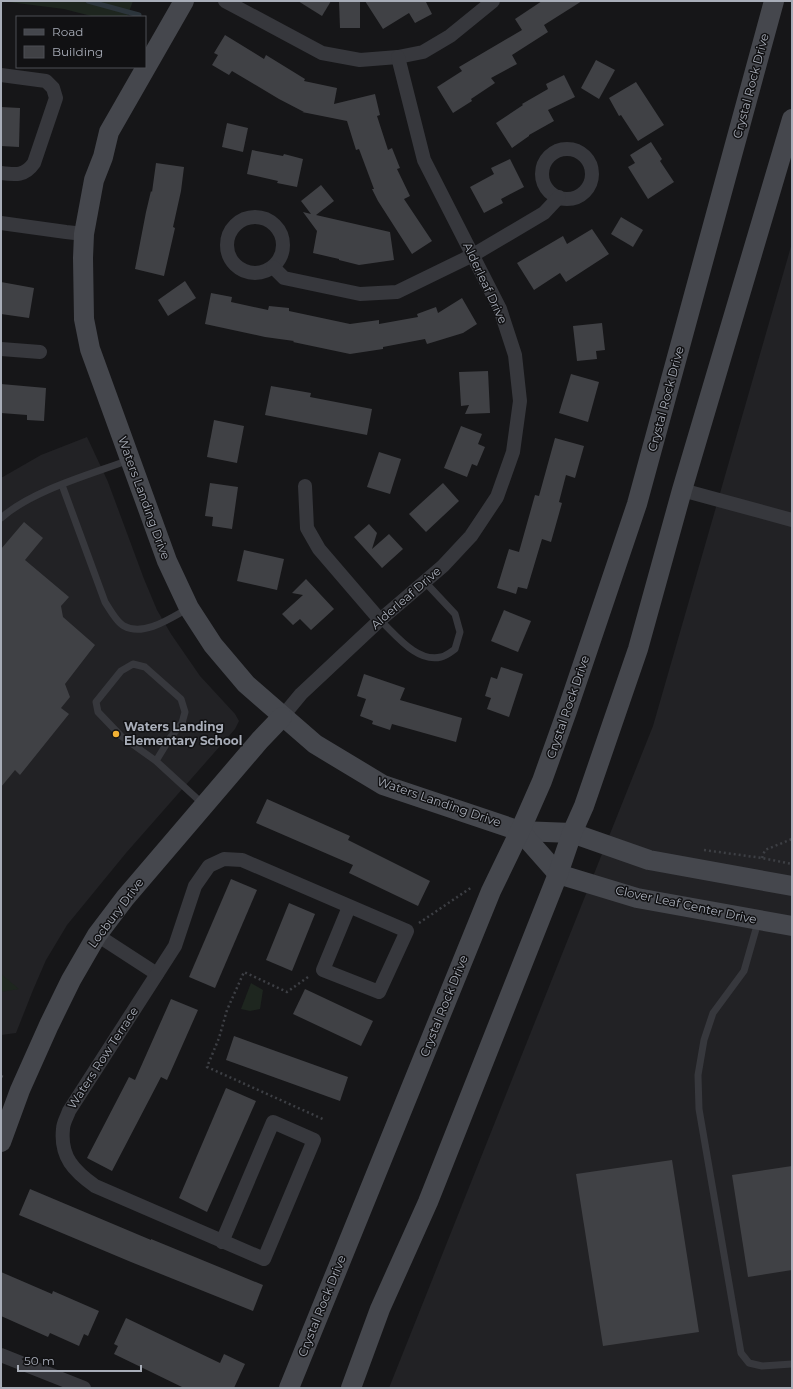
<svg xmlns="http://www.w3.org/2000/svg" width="793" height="1389" viewBox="0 0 793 1389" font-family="Montserrat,sans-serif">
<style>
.built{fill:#222225}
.green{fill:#1e261f}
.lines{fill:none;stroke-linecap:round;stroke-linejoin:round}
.stream{stroke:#2c353c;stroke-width:5}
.building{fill:#404145}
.path{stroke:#3d3f44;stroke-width:2.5;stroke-dasharray:2 3;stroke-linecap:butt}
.lane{stroke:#37383d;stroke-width:7}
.street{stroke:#37383d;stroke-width:14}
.secondary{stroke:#45474d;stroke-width:20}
.poi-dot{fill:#f2b134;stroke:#111113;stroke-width:1.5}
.labels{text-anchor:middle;stroke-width:3;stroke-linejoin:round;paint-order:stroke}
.street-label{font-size:12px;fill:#a8adb8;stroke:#111113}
.poi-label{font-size:12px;font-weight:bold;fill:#a8adb8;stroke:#111113;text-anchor:start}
</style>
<rect width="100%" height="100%" fill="#161618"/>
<g class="built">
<path d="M 792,243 L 792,1388 L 389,1388 L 653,726 Z"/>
<path d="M 87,437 L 108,482 L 144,579 L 157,610 L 171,634 L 200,676 L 235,714 L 239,721 L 235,729 L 126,853 L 67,925 L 46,960 L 33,990 L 16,1033 L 1,1035 L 1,478 L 41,455 Z"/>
</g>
<g class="green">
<path d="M 1,1 L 133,1 L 127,17 L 95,17 L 64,9 Z"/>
<path d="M 1,974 L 19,989 L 1,992 Z"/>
<path d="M 251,983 L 263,990 L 260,1009 L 250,1011 L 241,1009 Z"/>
</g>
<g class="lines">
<path class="stream" d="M 88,1 L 139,15"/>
</g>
<g class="building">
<path d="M 298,1 L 331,1 L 322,16 Z"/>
<path d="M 339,1 L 360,1 L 360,28 L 340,28 Z"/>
<path d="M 365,1 L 428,1 L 426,2 L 432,14 L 415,23 L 409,13 L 383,29 Z"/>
<path d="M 542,1 L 582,1 L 544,25 L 548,32 L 512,55 L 517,64 L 491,78 L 495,83 L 471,99 L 472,101 L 453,113 L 437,87 L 462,71 L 459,67 L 522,30 L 515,19 Z"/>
<path d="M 225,35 L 264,59 L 266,55 L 305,79 L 304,81 L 337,88 L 334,104 L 375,94 L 380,115 L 377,116 L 388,150 L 392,148 L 400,168 L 397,169 L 410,196 L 404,199 L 432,241 L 412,254 L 378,201 L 372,189 L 374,189 L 359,149 L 356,150 L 347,121 L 302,112 L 304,112 L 279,99 L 232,71 L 229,75 L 212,65 L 218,55 L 214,53 Z"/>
<path d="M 596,60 L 615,70 L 599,99 L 581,88 Z"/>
<path d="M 564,75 L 575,97 L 548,110 L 554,121 L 529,135 L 529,136 L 512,148 L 496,123 L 523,105 L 522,104 L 548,89 L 546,84 Z"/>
<path d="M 636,82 L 664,125 L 638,141 L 621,115 L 619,116 L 609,98 Z"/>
<path d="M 1,107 L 20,108 L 19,147 L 1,146 Z"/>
<path d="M 227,123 L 248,128 L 243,152 L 222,147 Z"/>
<path d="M 651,142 L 662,159 L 660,161 L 674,182 L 648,199 L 628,167 L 635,163 L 630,155 Z"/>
<path d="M 252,150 L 283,156 L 284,154 L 303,159 L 297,187 L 277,183 L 278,181 L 247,174 Z"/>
<path d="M 510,159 L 524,187 L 501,199 L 503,203 L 484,213 L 470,187 L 494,174 L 491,168 Z"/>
<path d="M 156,163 L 184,167 L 181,191 L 173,227 L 175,228 L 164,276 L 135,269 L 146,212 L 151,191 L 152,192 Z"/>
<path d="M 321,185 L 334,201 L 316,215 L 390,232 L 394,260 L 359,265 L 339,260 L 339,259 L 313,253 L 317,231 L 303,212 L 311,214 L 301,201 Z"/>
<path d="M 621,217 L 643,230 L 633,247 L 611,234 Z"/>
<path d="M 592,229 L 609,254 L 566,282 L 560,273 L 534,290 L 517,263 L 563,236 L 567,244 Z"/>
<path d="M 185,281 L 196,298 L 168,316 L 158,300 Z"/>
<path d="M 1,282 L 34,288 L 29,318 L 1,314 Z"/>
<path d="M 211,293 L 232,297 L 231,302 L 268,310 L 269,306 L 289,308 L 289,311 L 350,324 L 379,320 L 379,324 L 418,317 L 417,314 L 436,307 L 438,313 L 462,298 L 477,324 L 463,333 L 427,344 L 425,339 L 383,347 L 383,349 L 350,354 L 293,342 L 294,341 L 265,337 L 205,324 Z"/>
<path d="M 602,323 L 605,350 L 596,351 L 597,359 L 577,361 L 573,326 Z"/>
<path d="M 488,371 L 490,413 L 465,414 L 469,405 L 461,406 L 459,372 Z"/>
<path d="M 571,374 L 599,382 L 588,422 L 559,413 Z"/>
<path d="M 1,384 L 46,388 L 44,421 L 27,420 L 27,415 L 1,413 Z"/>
<path d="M 271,386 L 311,393 L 310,397 L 372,409 L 367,435 L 265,415 Z"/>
<path d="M 214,420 L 244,426 L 237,463 L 207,457 Z"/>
<path d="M 461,426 L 482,434 L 478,444 L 485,447 L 477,466 L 472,464 L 467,477 L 444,468 Z"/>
<path d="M 555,438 L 584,446 L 575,478 L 566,475 L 559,502 L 562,503 L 551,542 L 542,539 L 527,589 L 518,587 L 516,594 L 497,588 L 509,549 L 519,552 L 535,495 L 539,496 Z"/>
<path d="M 379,452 L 401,459 L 390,494 L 367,487 Z"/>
<path d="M 210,483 L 238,487 L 232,529 L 212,526 L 213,517 L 205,516 Z"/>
<path d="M 443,483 L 459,501 L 426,532 L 409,514 Z"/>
<path d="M 24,522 L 43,538 L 25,560 L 69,597 L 61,606 L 63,617 L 95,645 L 65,684 L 70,697 L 61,708 L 69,714 L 20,775 L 15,770 L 1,787 L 1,549 Z"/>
<path d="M 369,524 L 377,533 L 372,549 L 389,534 L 403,549 L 382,568 L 354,537 Z"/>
<path d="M 244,550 L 284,559 L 277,590 L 237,581 Z"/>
<path d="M 306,579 L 334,609 L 311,630 L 300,619 L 293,625 L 282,614 L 303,595 L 292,593 Z"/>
<path d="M 504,610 L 531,621 L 518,652 L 491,641 Z"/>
<path d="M 501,667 L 523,674 L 509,717 L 487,709 L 491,698 L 485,696 L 491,677 L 497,679 Z"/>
<path d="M 364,674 L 405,688 L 400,700 L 462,718 L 456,742 L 392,724 L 390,730 L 372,724 L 373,721 L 360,716 L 366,699 L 357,696 Z"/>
<path d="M 267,799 L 350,836 L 348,840 L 430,881 L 418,906 L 349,873 L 353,865 L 256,823 Z"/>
<path d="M 231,879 L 257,890 L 215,988 L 189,977 Z"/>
<path d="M 289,903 L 315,914 L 292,971 L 266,960 Z"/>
<path d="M 305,989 L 373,1021 L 361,1046 L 293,1014 Z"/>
<path d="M 171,999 L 198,1010 L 167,1080 L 161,1077 L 112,1171 L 87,1158 L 129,1077 L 135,1080 Z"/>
<path d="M 234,1036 L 348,1077 L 340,1101 L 226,1060 Z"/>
<path d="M 226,1088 L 256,1101 L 207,1212 L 179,1198 Z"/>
<path d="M 672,1160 L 699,1332 L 603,1346 L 576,1174 Z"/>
<path d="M 792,1166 L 792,1270 L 748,1277 L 732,1175 Z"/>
<path d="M 30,1189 L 151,1240 L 151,1239 L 263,1285 L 253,1311 L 131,1262 L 19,1215 Z"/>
<path d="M 1,1272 L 52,1294 L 53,1291 L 99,1311 L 88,1336 L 84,1334 L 79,1346 L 50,1333 L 48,1337 L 1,1316 Z"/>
<path d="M 126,1318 L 220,1363 L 224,1354 L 245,1364 L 234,1388 L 184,1388 L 114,1354 L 118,1346 L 114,1344 Z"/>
</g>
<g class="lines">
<g class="path">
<path d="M 704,850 L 762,858 L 792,864"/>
<path d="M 762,858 L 765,850 L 792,839"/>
<path d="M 419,923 L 472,887"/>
<path d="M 308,977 L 287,992 L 244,972 L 227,1010 L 219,1038 L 207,1067 L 325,1120"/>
<path d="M 1,1076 L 3,1077"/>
</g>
<g class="lane">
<path d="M 62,485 L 105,602 C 109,608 117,623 124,626 C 143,637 171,618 187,609"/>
<path d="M 1,518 C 33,490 89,475 129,460"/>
<path d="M 380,620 C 396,635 417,663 441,657 C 446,656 451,652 455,649 L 460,632 L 455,614 L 425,582"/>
<path d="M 156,761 L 170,738 L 182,723 L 185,712 L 181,699 L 145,667 L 133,664 L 121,671 L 96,702 L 98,712 L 121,736 L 156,761 L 204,805"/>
<path d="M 758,922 L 744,971 L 713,1013 L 704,1040 L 698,1075 L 699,1109 L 741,1353 L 749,1363 L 762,1366 L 792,1364"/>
</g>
<g class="street">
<path d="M 225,1 L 322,53 L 360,60 L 398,57 L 423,52 L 450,36 L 493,1"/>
<path d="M 1,75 L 46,81 L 53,88 L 56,98 L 34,163 C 25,176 16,175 1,173"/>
<circle cx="567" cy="174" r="25"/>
<circle cx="255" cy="245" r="28"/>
<path d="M 1,223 L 66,232 L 84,234"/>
<path d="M 273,267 L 284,278 L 360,294 L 397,292 L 473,255 L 544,213 L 559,197"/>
<path d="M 1,349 L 40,352"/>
<path d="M 305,486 L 307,528 L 319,549 L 380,620"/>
<path d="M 682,490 L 792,520"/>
<path d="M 282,717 L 301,694 L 380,620 L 443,566 L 471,536 L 497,497 L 513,452 L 520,401 L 515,355 L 500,309 L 424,160 L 398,57"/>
<path d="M 97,935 L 157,974"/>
<path d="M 222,1242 L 273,1122 L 314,1140 L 264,1259 L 95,1186 C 74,1171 60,1157 63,1129 C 63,1123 67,1117 69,1111 L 175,946 L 195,886 L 209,866 L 224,859 L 242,860 L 407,931 L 379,992 L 323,970 L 349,907"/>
<path d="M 1,1355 L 84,1388"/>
</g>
<g class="secondary">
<path d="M 184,1 L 109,132 L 103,157 L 94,180 L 84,234 L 83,258 L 84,319 L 90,349 L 167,561 L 189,608 L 213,645 L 246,684 L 315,744 L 383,785 L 520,831 L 572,833 L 649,860 L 792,886"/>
<path d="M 520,831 L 558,874 L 637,898 L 792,926"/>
<path d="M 1,1142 L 20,1090 L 49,1025 L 71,980 L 97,935 L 125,898 L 260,740 L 282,717"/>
<path d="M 289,1388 L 491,891 L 520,831 L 542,781 L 567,711 L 637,504 L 774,1"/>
<path d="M 351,1388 L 380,1309 L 428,1202 L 558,874 L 572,833 L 584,806 L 638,649 L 682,490 L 792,119"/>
</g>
</g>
<circle class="poi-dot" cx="116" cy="734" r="4"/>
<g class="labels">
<g class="street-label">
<text transform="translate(751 86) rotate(-75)" y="4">Crystal Rock Drive</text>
<text transform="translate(485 283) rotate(65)" y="4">Alderleaf Drive</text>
<text transform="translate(666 399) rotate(-75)" y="4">Crystal Rock Drive</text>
<text transform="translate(144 498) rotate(70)" y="4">Waters Landing Drive</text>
<text transform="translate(406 598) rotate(-41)" y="4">Alderleaf Drive</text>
<text transform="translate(568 707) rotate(-71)" y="4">Crystal Rock Drive</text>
<text transform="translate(439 802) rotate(19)" y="4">Waters Landing Drive</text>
<text transform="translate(686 905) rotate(12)" y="4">Clover Leaf Center Drive</text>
<text transform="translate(116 913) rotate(-53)" y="4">Locbury Drive</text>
<text transform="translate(444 1006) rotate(-68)" y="4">Crystal Rock Drive</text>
<text transform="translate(103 1058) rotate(-57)" y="4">Waters Row Terrace</text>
<text transform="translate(322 1306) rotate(-68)" y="4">Crystal Rock Drive</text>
</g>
<g class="poi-label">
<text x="124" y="731">Waters Landing<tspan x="124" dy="14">Elementary School</tspan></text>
</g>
</g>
<rect width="793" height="1389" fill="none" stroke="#a8adb8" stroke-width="4"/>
<rect x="16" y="16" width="130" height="52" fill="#111113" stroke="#4d4f55"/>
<rect x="24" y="29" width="20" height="6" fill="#45474d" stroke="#4d4f55"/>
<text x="52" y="36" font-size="12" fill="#a8adb8">Road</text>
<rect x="24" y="46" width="20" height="12" fill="#404145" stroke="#4d4f55"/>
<text x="52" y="56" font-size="12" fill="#a8adb8">Building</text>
<path d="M18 1365v6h123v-6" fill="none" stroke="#a8adb8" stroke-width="2"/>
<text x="24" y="1365" font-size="12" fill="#a8adb8" stroke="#111113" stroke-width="3" paint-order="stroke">50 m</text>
</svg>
